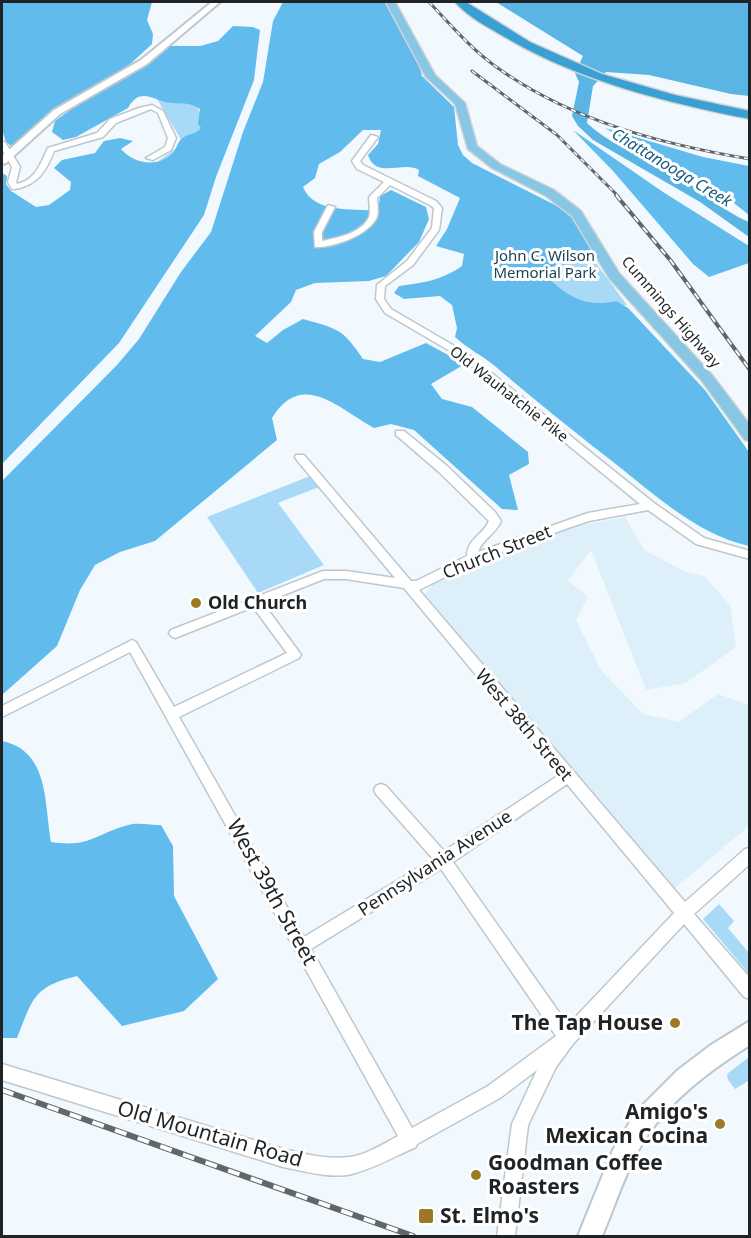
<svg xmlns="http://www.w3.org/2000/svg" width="751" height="1238" viewBox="0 0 751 1238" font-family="'Noto Sans',sans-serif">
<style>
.built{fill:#ddeff9}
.green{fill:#a8daf7}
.forest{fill:#61bced}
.water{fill:#5ab5e5}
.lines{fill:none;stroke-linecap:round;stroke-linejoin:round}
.street-casing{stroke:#bdc7cd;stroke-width:3}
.secondary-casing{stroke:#bdc7cd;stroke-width:4}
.primary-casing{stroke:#d2d3d3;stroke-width:3}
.highway-casing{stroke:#d2d3d3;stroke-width:3}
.street{fill:#fff;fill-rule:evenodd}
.secondary{fill:#fff;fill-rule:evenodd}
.primary{fill:#88c6e5;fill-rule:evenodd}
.highway{fill:#38a0d3;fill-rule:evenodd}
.rail-far2-casing{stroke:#616669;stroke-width:3}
.rail-far1-casing{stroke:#616669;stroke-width:4}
.rail-casing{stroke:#616669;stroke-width:6}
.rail-far2{stroke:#fff;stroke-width:1.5;stroke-dasharray:5;stroke-linecap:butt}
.rail-far1{stroke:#fff;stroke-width:2;stroke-dasharray:7;stroke-linecap:butt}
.rail{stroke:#fff;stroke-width:4;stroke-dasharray:12;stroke-linecap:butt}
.poi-dot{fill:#9d7925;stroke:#fff;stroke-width:2}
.labels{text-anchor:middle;stroke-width:6;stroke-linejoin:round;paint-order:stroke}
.far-park-label{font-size:15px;fill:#1c4357;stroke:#fff}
.far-street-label{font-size:15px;fill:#1f2325;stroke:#fff}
.far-water-label{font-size:16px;font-style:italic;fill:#185d7e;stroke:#fff}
.street-label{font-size:18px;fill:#1f2325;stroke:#fff}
.poi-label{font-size:18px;font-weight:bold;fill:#1f2325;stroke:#fff;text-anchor:start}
.near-street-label{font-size:21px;fill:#1f2325;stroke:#fff}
.near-poi-label{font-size:21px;font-weight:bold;fill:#1f2325;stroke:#fff;text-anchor:end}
</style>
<rect width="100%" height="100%" fill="#f1f9fe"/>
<path class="built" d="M 625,517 L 644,550 L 686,572 L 704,576 L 730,605 L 736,647 L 686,683 L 646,690 L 591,550 L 568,581 L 588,597 L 576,620 L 601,670 L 643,714 L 679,722 L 718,694 L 749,705 L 749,826 L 673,890 L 423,596 L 433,584 L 511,546 L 572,527 Z"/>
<g class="green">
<path d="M 192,94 L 212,141 L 152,166 L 183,143 L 157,99 Z"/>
<path d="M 526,223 L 587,251 L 627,305 L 588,312 L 521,317 Z"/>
<path d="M 310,476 L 319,487 L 278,503 L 324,565 L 258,593 L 207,517 Z"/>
<path d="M 719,904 L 734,921 L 728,928 L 749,953 L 749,974 L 703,919 Z"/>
<path d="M 749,1057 L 749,1082 L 748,1081 L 735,1089 L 728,1080 L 727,1074 Z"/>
</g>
<g class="forest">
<path d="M 2,2 L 152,2 L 147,20 L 153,34 L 152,44 L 127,67 L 64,102 L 11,146 L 6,142 L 2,130 Z"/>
<path d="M 283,2 L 387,2 L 416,52 L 422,76 L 454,107 L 458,145 L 463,155 L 472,163 L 563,209 L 574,219 L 594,254 C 582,263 562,264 546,268 L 546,276 C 568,297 586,308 616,301 L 628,308 L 705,390 L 749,452 L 749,546 C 699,535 657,497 617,465 C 576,433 536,401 496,367 C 483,356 468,349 455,337 L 457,328 L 452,305 L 440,296 L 404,299 L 394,293 L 399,286 C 423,283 442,280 462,266 L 464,254 L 436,246 L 447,229 L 460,198 L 418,176 L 419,170 C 404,160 376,180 368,155 L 378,144 L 381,130 L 363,130 L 340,152 L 319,164 L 315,178 L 303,187 C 314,214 353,208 378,211 L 380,196 L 391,190 L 426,207 L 429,219 L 419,242 L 386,276 L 369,281 L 315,283 L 296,290 L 291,302 L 255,336 L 267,343 L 283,330 L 303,319 C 338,329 342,328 363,359 L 380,362 L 426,343 L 465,364 L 431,384 L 442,399 L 472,407 L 528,452 L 529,464 L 509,475 L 518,510 L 502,509 L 414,430 L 391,424 L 374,428 C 339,409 302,369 272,418 L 277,440 L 155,541 L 120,552 L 95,565 L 80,590 L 57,646 L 2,695 L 2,481 L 117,365 L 139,339 L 181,272 L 211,232 L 243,132 L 263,82 L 273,21 Z"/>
<path d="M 233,26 L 253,27 L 260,30 L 254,80 L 216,177 L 204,215 L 119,343 L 2,464 L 2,173 L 7,176 L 6,184 L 11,191 L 36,207 L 49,205 L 70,190 L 71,182 L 54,168 L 62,160 L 95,153 L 104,141 L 120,138 L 133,141 L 121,149 C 134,164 158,168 173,153 C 177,148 178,140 184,137 C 191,133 196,134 201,128 L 198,124 L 200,109 C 189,102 184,104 172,103 C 154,102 141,85 128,108 L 76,137 L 63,140 L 52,132 L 55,121 L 83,101 L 131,75 L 170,46 L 200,46 L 218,41 Z"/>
<path d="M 605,128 L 703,157 L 749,166 L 749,215 L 707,182 L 648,154 Z"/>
<path d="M 573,130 L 663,192 L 749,246 L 749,263 L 709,277 L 693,264 L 613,171 Z"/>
<path d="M 2,741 C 50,751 44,804 51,842 C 90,848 95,834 128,825 C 137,822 151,825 161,825 L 173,846 L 174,896 L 218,979 L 184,1011 L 122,1026 L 77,976 C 33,987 33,998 17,1038 L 2,1038 Z"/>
</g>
<path class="water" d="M 496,2 L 749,2 L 749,96 L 731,94 L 649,75 L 606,72 L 593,86 L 587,123 C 612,146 646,158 675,175 C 701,189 722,211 749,222 L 749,237 L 700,202 L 593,140 L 578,126 L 572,116 L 579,82 L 575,73 L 583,56 Z"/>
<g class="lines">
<g class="street-casing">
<g id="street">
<path d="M 152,105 L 163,111 L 176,138 L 171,150 L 153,160 L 146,158 L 165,147 L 168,138 L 158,113 L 151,109 L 116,123 L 103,137 L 54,151 C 46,172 37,185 15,189 L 12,189 L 8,182 L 12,167 L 2,149 L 2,142 L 5,142 L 20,167 L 16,182 L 17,184 C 36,180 40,164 48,148 L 97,133 L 110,119 L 139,108 Z"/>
<path d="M 371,135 L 378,137 L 360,161 L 363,165 L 436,201 L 442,208 L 439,230 L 413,265 L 385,286 L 384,299 L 391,309 L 468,354 L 654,503 L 704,538 L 750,551 L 750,559 L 696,544 L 648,510 L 589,521 L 568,528 L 477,561 L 419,590 L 685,902 L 745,849 L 750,848 L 750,864 L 694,914 L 750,978 L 750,999 L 744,997 L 684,924 L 573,1044 L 556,1067 L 528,1125 L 515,1236 L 497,1236 L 512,1124 L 537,1070 L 500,1098 L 417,1144 L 416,1147 C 395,1156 375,1168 352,1174 C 332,1179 303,1171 283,1167 L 2,1080 L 2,1064 L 283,1149 C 304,1154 328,1160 350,1157 C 366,1155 383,1144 398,1136 L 130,652 L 2,717 L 2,706 L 132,640 L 136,642 L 174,707 L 287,653 L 253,607 L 175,638 L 171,636 L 169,633 L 171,630 L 323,571 L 346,571 L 395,578 L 296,459 L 295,457 L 296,455 L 304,455 L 411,581 L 416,581 L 467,556 C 467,539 483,535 489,521 L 439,472 L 396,435 L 396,431 L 404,431 L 447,466 L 495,512 L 501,521 C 496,534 482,539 478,552 L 588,513 L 640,504 L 462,358 L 385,313 L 376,299 L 377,285 L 407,261 L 432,228 L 434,208 L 430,205 L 390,185 L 377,198 C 377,204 379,211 377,217 C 369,235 333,248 315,247 L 314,232 L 328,205 L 335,207 L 322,232 L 322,241 C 337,238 362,233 369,217 C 371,211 369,203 369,197 L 384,182 L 357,169 L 352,161 ZM 324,579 L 346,579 L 404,588 L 559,775 L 444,851 L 386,786 L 381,784 L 376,786 L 374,790 L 376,794 L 433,859 L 304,937 L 179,717 L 299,658 L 301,655 L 299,652 L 263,603 ZM 567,784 L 674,913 L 568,1025 L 453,862 ZM 441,869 L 556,1036 L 488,1086 L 412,1128 L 311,949 Z"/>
</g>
</g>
<g class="secondary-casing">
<g id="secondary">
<path d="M 212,2 L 220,2 L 147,64 L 60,114 L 6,163 L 2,164 L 2,156 L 54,110 L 141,60 Z"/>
<path d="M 750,1021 L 750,1045 C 709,1071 667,1102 642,1144 C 625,1172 615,1206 602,1236 L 578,1236 L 613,1150 L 636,1112 L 678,1070 L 711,1045 Z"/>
</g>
</g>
<g class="primary-casing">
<path id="primary" d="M 386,2 L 395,2 L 435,75 L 465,103 L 477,146 L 500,164 L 554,190 L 581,211 L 619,273 L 712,375 L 750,425 L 750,441 L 745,440 L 702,381 L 609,278 L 572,216 L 546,196 L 492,168 L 468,149 L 455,104 L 426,77 Z"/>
</g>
<g class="highway-casing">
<path id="highway" d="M 455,2 L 466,2 L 530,42 L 602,74 L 675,95 L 750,111 L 750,119 C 664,102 579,81 503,36 C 487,27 467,16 455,2 Z"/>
</g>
<use href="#street" class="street"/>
<use href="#secondary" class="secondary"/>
<use href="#primary" class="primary"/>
<use href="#highway" class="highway"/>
<g class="rail-far2-casing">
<g id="rail-far2">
<path d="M 429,2 C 450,24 470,48 495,66 C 569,120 660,144 750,159"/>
<path d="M 472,71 L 557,135 L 618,196"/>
</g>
</g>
<g class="rail-far1-casing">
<path id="rail-far1" d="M 616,195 L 671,261 L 750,370"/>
</g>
<g class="rail-casing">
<path id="rail" d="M 2,1090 L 413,1236"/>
</g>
<use href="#rail-far2" class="rail-far2"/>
<use href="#rail-far1" class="rail-far1"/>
<use href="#rail" class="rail"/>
</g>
<g class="poi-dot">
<circle cx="196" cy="603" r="6"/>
<circle cx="675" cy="1023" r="6"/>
<circle cx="720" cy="1124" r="6"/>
<circle cx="476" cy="1175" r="6"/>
<rect x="418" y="1208" width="16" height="16" rx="3"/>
</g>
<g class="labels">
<g class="far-park-label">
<text x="545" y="261">John C. Wilson<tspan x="545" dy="17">Memorial Park</tspan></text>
</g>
<g class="far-street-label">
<text transform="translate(671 312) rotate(49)" y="5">Cummings Highway</text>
<text transform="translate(509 394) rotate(38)" y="5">Old Wauhatchie Pike</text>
</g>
<g class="far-water-label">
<text transform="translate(672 167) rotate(31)" y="6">Chattanooga Creek</text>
</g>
<g class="street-label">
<text transform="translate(497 552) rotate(-22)" y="6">Church Street</text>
<text transform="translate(524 725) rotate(50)" y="6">West 38th Street</text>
<text transform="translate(435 863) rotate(-33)" y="6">Pennsylvania Avenue</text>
</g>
<g class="poi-label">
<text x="208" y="609">Old Church</text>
</g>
<g class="near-street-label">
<text transform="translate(272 892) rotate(61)" y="7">West 39th Street</text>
<text transform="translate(210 1134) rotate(16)" y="7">Old Mountain Road</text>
</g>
<g class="near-poi-label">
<text x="663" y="1030">The Tap House</text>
<text x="708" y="1119">Amigo's<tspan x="708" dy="24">Mexican Cocina</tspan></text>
<text x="488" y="1170" text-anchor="start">Goodman Coffee<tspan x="488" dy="24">Roasters</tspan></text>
<text x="440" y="1223" text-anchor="start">St. Elmo's</text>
</g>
</g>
<rect width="751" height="1238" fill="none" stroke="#1f2325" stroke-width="6"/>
</svg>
